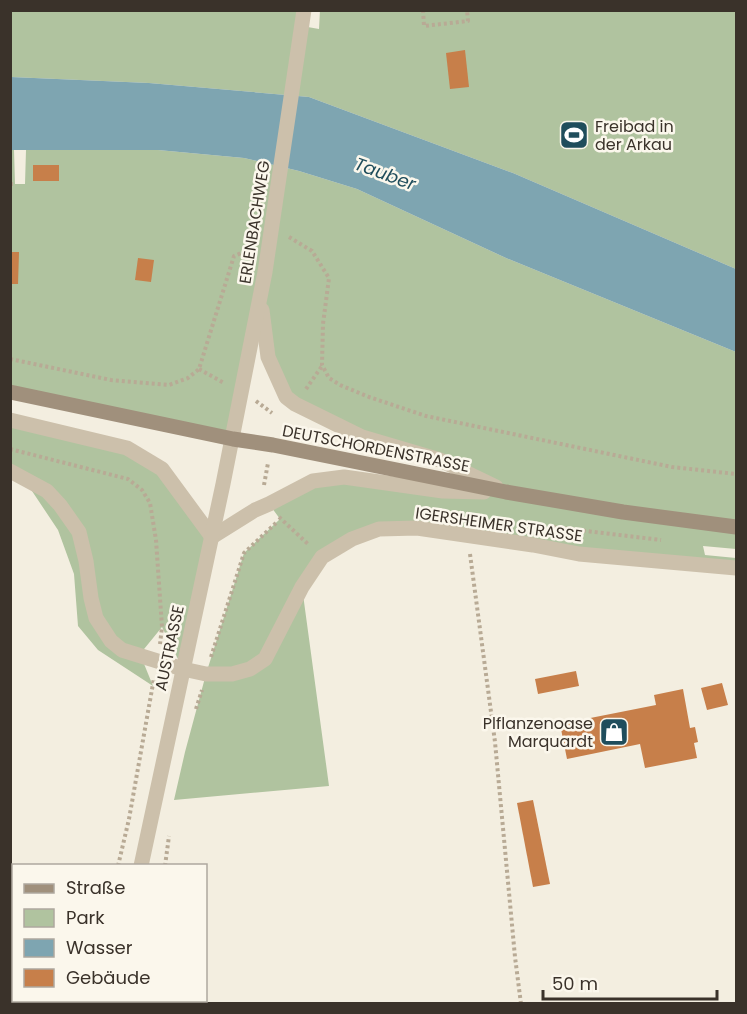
<svg xmlns="http://www.w3.org/2000/svg" width="747" height="1014" viewBox="0 0 747 1014" font-family="Poppins,sans-serif">
<style>
.green{fill:#b0c39f}
.water{fill:#7ea5b1}
.building{fill:#c77f4a}
.lines{fill:none;stroke-linecap:round;stroke-linejoin:round}
.path{stroke:#b8aa95;stroke-width:4;stroke-dasharray:3 3;stroke-linecap:butt}
.street{stroke:#ccc0ab;stroke-width:15}
.secondary{stroke:#a0907c;stroke-width:15}
.labels{text-anchor:middle;stroke-width:5;stroke-linejoin:round;paint-order:stroke}
.poi-label{font-size:16px;fill:#3a322a;stroke:#fbf7ec;text-anchor:start}
.street-label{font-size:16px;fill:#3a322a;stroke:#fbf7ec}
.water-label{font-size:18px;font-style:italic;fill:#1f4d5c;stroke:#fbf7ec}
</style>
<rect width="100%" height="100%" fill="#f3eee0"/>
<g class="green">
<path d="M 320,10 L 736,11 L 736,269 L 513,173 L 309,97 L 149,83 L 11,77 L 11,11 L 304,11 L 302,26 L 319,29 Z"/>
<path d="M 11,150 L 14,150 L 15,184 L 25,184 L 26,150 L 158,150 L 244,158 L 299,171 L 357,189 L 506,258 L 736,352 L 736,549 L 703,546 L 705,555 L 736,558 L 736,568 L 379,529 L 322,557 L 302,587 L 329,786 L 174,800 L 185,752 L 206,674 L 244,553 L 280,519 L 269,504 L 313,481 L 504,492 L 295,404 L 268,357 L 261,298 L 233,439 L 11,392 Z"/>
<path d="M 10,420 L 127,448 L 162,469 L 212,537 L 183,669 L 162,627 L 140,654 L 153,686 L 98,650 L 78,626 L 74,574 L 58,530 L 22,476 L 11,471 Z"/>
</g>
<path class="water" d="M 11,77 L 149,83 L 309,97 L 513,173 L 736,269 L 736,352 L 506,258 L 357,189 L 299,171 L 244,158 L 158,150 L 11,150 Z"/>
<g class="building">
<path d="M 465,50 L 469,87 L 450,89 L 446,53 Z"/>
<rect x="33" y="165" width="26" height="16"/>
<path d="M 10,252 L 19,252 L 18,284 L 10,284 Z"/>
<path d="M 138,258 L 154,260 L 151,282 L 135,280 Z"/>
<path d="M 576,671 L 579,686 L 538,694 L 535,679 Z"/>
<path d="M 722,683 L 728,705 L 707,710 L 701,688 Z"/>
<path d="M 683,689 L 690,728 L 695,727 L 698,742 L 694,743 L 697,758 L 645,768 L 640,744 L 567,759 L 560,724 L 656,705 L 654,695 Z"/>
<path d="M 533,800 L 550,884 L 533,887 L 517,803 Z"/>
</g>
<g class="lines">
<g class="path">
<path d="M 423,10 L 424,26 L 468,21 L 467,10"/>
<path d="M 492,10 L 502,10"/>
<path d="M 10,184 L 14,184"/>
<path d="M 289,237 L 312,251 L 329,278 L 323,324 L 322,365 L 329,378 L 340,385 L 369,397 L 426,416 L 672,467 L 736,474"/>
<path d="M 10,359 L 111,380 L 169,385 L 188,378 L 199,369 L 234,256 L 251,249"/>
<path d="M 199,369 L 224,383"/>
<path d="M 306,389 L 322,366"/>
<path d="M 256,401 L 272,413"/>
<path d="M 10,449 L 128,479 L 142,490 L 150,503 L 156,540 L 162,627 L 160,644"/>
<path d="M 264,485 L 268,463"/>
<path d="M 279,517 L 309,545"/>
<path d="M 553,527 L 661,540"/>
<path d="M 470,554 L 495,742 L 515,957 L 521,1004"/>
<path d="M 211,657 L 244,553 L 277,522"/>
<path d="M 196,709 L 202,690"/>
<path d="M 118,866 L 129,819 L 154,678"/>
<path d="M 165,866 L 169,836"/>
<path d="M 77,1004 L 78,1000"/>
<path d="M 127,1004 L 128,1000"/>
</g>
<g class="street">
<path d="M 262,310 L 268,357 L 286,397 L 295,404 L 362,437 L 440,460 L 496,487"/>
<path d="M 10,420 L 127,448 L 162,469 L 212,537"/>
<path d="M 10,471 L 47,491 L 60,505 L 79,532 L 86,561 L 91,598 L 96,618 L 111,641 L 122,650 L 183,669 L 206,674 L 232,674 L 250,669 L 265,659 L 302,587 L 322,557 L 352,539 L 379,529 L 417,528 L 533,545 L 579,554 L 736,568"/>
<path d="M 212,537 L 255,510 L 269,504 L 313,481 L 344,477 L 443,491 L 484,492"/>
<path d="M 141,866 L 223,484 L 265,272 L 304,10"/>
<path d="M 104,1004 L 105,1000"/>
</g>
<path class="secondary" d="M 10,392 L 233,439 L 273,445 L 506,492 L 623,512 L 736,527"/>
</g>
<defs>
<g id="stadium-square" transform="scale(1.5)"><rect x="-9" y="-9" width="18" height="18" rx="4" fill="#1f4d5c" stroke="#fbf7ec"/><path d="M0-5a6.5 5 0 1 0 0 10a6.5 5 0 1 0 0-10ZM-3.5-1.8h7v3.6h-7Z" fill="#fff"/></g>
<g id="shop-square" transform="scale(1.5)"><rect x="-9" y="-9" width="18" height="18" rx="4" fill="#1f4d5c" stroke="#fbf7ec"/><path d="M-5-2.5h2.3a2.7 3.5 0 0 1 5.4 0H5L5.5 6h-11ZM-1.5-2.5h3a1.5 2.3 0 0 0-3 0Z" fill="#fff"/></g>
</defs>
<g fill-rule="evenodd">
<use href="#stadium-square" x="574" y="135"/>
<use href="#shop-square" x="614" y="732"/>
</g>
<g class="labels">
<g class="poi-label">
<text x="595" y="132">Freibad in<tspan x="595" dy="18">der Arkau</tspan></text>
<text x="593" y="729" text-anchor="end">Plflanzenoase<tspan x="593" dy="18">Marquardt</tspan></text>
</g>
<g class="street-label">
<text transform="translate(254 222) rotate(-81)" y="6">ERLENBACHWEG</text>
<text transform="translate(376 448) rotate(11)" y="6">DEUTSCHORDENSTRASSE</text>
<text transform="translate(499 524) rotate(8)" y="6">IGERSHEIMER STRASSE</text>
<text transform="translate(169 648) rotate(-78)" y="6">AUSTRASSE</text>
</g>
<g class="water-label">
<text transform="translate(385 174) rotate(20)" y="6">Tauber</text>
</g>
</g>
<rect width="747" height="1014" fill="none" stroke="#3a322a" stroke-width="24"/>
<rect x="12" y="864" width="195" height="138" fill="#fbf7ec" stroke="#aea89e" stroke-width="1.5"/>
<rect x="24" y="884" width="30" height="9" fill="#a0907c" stroke="#aea89e" stroke-width="1.5"/>
<text x="66" y="894" font-size="18" fill="#3a322a">Straße</text>
<rect x="24" y="909" width="30" height="18" fill="#b0c39f" stroke="#aea89e" stroke-width="1.5"/>
<text x="66" y="924" font-size="18" fill="#3a322a">Park</text>
<rect x="24" y="939" width="30" height="18" fill="#7ea5b1" stroke="#aea89e" stroke-width="1.5"/>
<text x="66" y="954" font-size="18" fill="#3a322a">Wasser</text>
<rect x="24" y="969" width="30" height="18" fill="#c77f4a" stroke="#aea89e" stroke-width="1.5"/>
<text x="66" y="984" font-size="18" fill="#3a322a">Gebäude</text>
<path d="M543 990v9h174v-9" fill="none" stroke="#3a322a" stroke-width="3"/>
<text x="552" y="990" font-size="18" fill="#3a322a" stroke="#fbf7ec" stroke-width="4.5" paint-order="stroke">50 m</text>
</svg>
